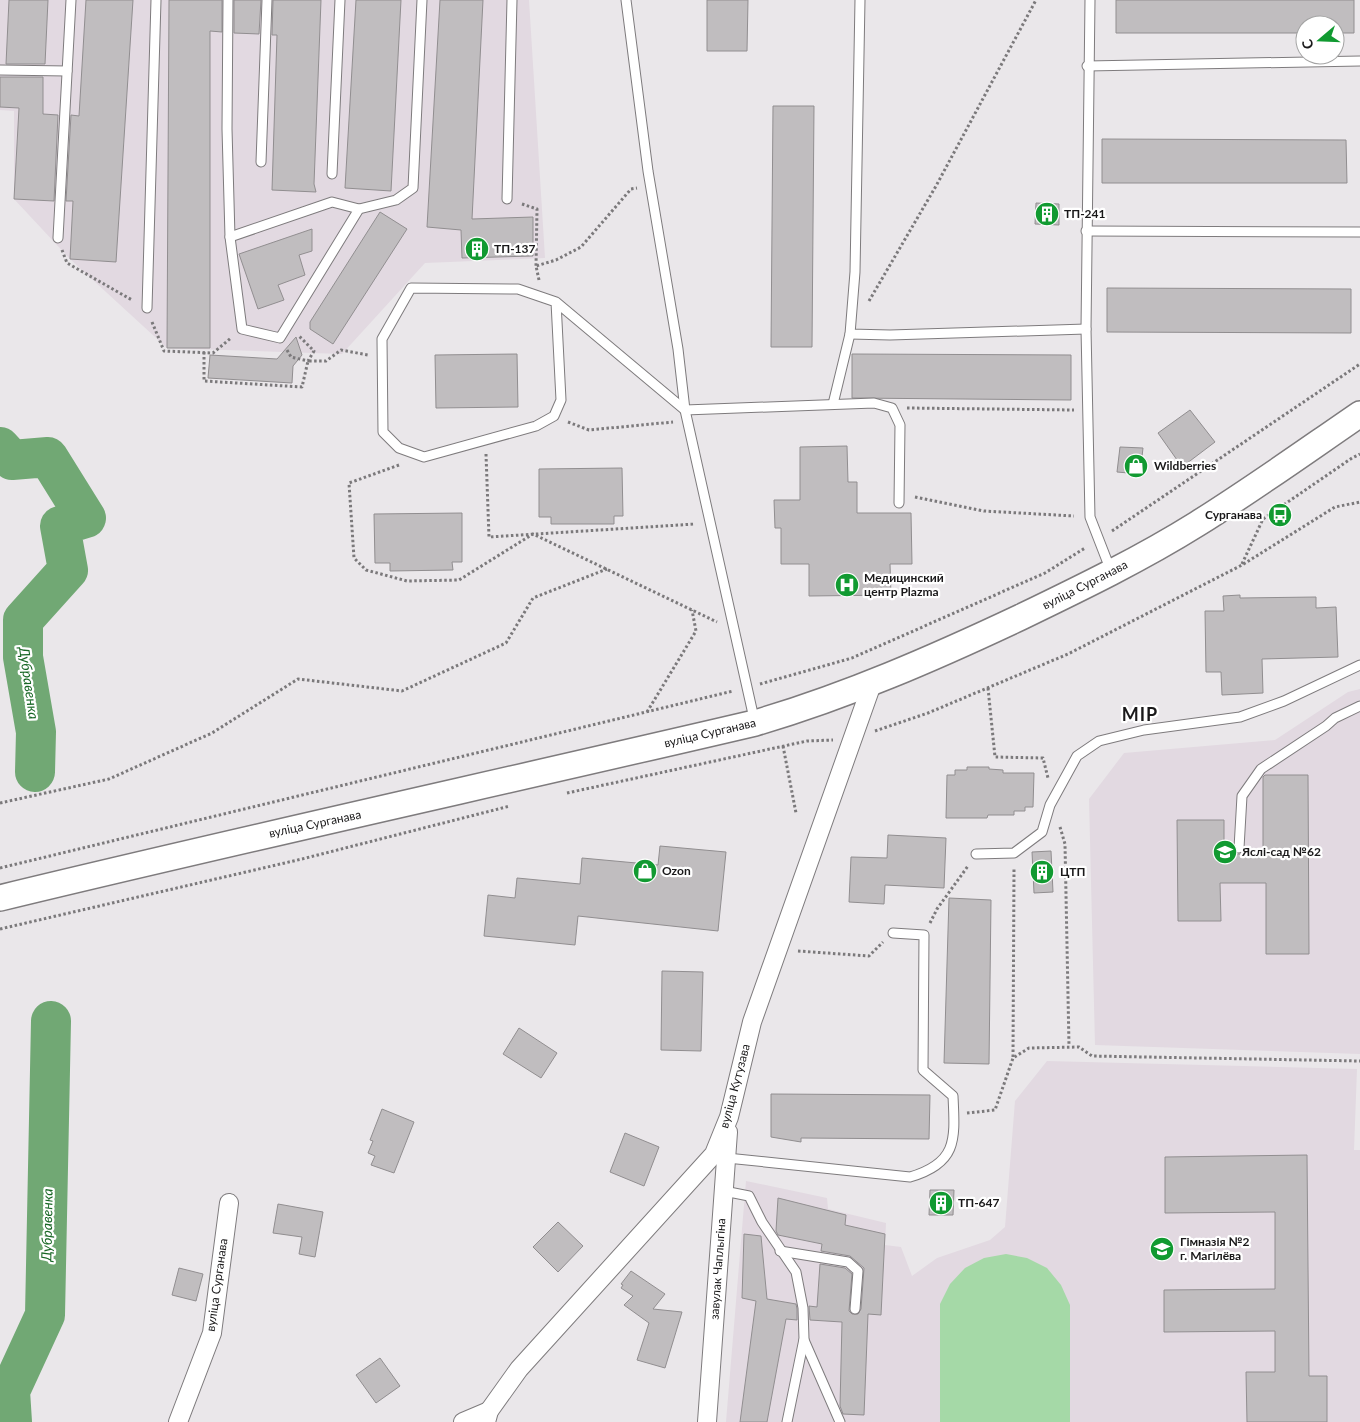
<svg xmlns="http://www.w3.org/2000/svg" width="1360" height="1422" viewBox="0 0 1360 1422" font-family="Lato,sans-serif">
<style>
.built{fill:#e2d9e1}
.green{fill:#a5d9a7}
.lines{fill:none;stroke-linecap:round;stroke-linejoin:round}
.river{stroke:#71a874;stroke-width:40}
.building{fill:#c0bdbf;stroke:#918e90}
.service-casing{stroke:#7e7b7d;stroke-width:11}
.minor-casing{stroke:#7e7b7d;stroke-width:20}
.secondary-casing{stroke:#7e7b7d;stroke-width:28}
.path{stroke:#7b797b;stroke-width:3;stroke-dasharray:2.5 2.5;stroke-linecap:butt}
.service{stroke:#fff;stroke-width:9}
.minor{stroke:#fff;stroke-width:18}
.secondary{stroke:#fff;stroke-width:25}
.labels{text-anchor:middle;stroke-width:4.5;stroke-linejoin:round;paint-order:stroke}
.poi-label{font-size:12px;font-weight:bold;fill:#1a191a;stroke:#fff;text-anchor:start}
.street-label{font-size:12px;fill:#1a191a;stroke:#fff}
.water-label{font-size:14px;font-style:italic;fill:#186725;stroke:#fff}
.district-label{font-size:18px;font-weight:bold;letter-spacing:1px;fill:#1a191a;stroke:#fff}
</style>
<rect width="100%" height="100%" fill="#eae7ea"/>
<g class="built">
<path d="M 0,0 L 529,0 L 545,258 L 425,263 L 342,354 L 167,348 L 70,259 L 14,199 L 14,111 L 0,110 Z"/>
<path d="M 1360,689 L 1360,1054 L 1095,1045 L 1089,799 L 1124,753 L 1275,740 L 1348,692 Z"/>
<path d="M 1047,1061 L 1357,1069 L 1354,1150 L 1360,1150 L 1360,1422 L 726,1422 L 746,1181 L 827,1198 L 828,1209 L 886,1223 L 885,1245 L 901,1247 L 912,1276 L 937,1258 L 990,1240 L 1005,1227 L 1015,1101 Z"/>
</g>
<path class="green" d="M 1006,1254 L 1027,1258 L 1047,1268 L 1061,1285 L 1070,1305 L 1070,1422 L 940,1422 L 940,1304 L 950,1284 L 965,1268 L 984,1258 Z"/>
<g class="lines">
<g class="river">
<path d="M 0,447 L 12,460 L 48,457 L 86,518 L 60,526 L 68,570 L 23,620 L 23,657 L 36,732 L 35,772"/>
<path d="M 12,1422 L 10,1391 L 45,1315 L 51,1021"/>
</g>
</g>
<g class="building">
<path d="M 9,0 L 48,0 L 45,64 L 6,64 Z"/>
<path d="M 86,0 L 133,0 L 116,262 L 70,259 L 73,201 L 66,201 L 71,115 L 79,116 Z"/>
<path d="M 169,0 L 222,0 L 222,32 L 210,31 L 210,348 L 167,348 Z"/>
<path d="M 234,0 L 261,0 L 259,34 L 234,33 Z"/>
<path d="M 273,0 L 321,0 L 314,184 L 316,192 L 272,190 L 277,35 L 272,35 Z"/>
<path d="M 356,0 L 401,0 L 391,191 L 345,188 Z"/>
<path d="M 440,0 L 483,0 L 472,219 L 533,217 L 533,256 L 462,258 L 461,230 L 427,227 Z"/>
<path d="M 707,0 L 748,0 L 747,51 L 707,51 Z"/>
<path d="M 1116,0 L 1354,0 L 1354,33 L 1335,33 L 1335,25 L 1305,25 L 1305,33 L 1116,33 Z"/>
<path d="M 0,77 L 43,77 L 43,114 L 58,115 L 54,201 L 14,199 L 19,108 L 0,107 Z"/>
<path d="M 773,106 L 814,106 L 812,347 L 771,347 Z"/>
<path d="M 1102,139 L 1346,140 L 1347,183 L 1102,183 Z"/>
<path d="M 1036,203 L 1059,204 L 1059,225 L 1035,224 Z"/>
<path d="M 380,212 L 407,229 L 333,344 L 310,329 L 310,322 Z"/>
<path d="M 312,229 L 312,251 L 299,255 L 305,275 L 278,285 L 284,300 L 258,309 L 239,254 Z"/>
<path d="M 1107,288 L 1351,289 L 1351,333 L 1107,332 Z"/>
<path d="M 296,337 L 302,355 L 293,366 L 292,383 L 208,378 L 210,355 L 277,359 Z"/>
<path d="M 517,354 L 518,407 L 436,408 L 435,355 Z"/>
<path d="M 852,354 L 1071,355 L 1071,400 L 852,398 Z"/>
<path d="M 1190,410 L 1215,442 L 1182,467 L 1158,433 Z"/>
<path d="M 847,446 L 848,482 L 857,482 L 857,513 L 911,513 L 912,564 L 890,564 L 891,595 L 809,596 L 809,564 L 781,564 L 781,528 L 775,528 L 774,500 L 800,500 L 800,447 Z"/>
<path d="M 1120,447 L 1143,448 L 1140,474 L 1117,472 Z"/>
<path d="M 622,468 L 623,516 L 614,516 L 614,524 L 551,524 L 551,517 L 539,517 L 539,469 Z"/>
<path d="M 462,513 L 462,562 L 452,562 L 453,570 L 390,571 L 390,563 L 375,563 L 374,514 Z"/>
<path d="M 1240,595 L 1240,598 L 1316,597 L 1316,608 L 1336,607 L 1338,657 L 1262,659 L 1263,693 L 1222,695 L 1221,672 L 1206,672 L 1205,611 L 1224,611 L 1223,596 Z"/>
<path d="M 967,767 L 989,767 L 989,769 L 1003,770 L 1003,773 L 1034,773 L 1033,807 L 1025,807 L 1025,811 L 1014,811 L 1014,815 L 988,815 L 987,818 L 946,818 L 947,775 L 955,775 L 955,770 L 967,770 Z"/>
<path d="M 1265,775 L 1308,775 L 1309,954 L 1266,954 L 1266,883 L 1220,883 L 1221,921 L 1178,921 L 1177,820 L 1224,820 L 1224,854 L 1263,854 L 1263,777 Z"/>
<path d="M 888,835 L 946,838 L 944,888 L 885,885 L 884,904 L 849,902 L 851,857 L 887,858 Z"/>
<path d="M 660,846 L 726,852 L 718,931 L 578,916 L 575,945 L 484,936 L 488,895 L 515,898 L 517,878 L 580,884 L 582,858 L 658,865 Z"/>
<path d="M 1051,851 L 1053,892 L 1034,893 L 1032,852 Z"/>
<path d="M 949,898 L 991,900 L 989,1064 L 944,1063 Z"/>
<path d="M 662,971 L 703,972 L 701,1051 L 661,1050 Z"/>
<path d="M 519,1028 L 557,1053 L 541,1078 L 503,1054 Z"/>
<path d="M 771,1094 L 930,1095 L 929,1139 L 801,1138 L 801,1142 L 771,1137 Z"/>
<path d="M 382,1109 L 414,1122 L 394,1173 L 371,1165 L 375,1156 L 368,1153 L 373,1141 L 370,1140 Z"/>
<path d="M 625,1133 L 659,1147 L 644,1186 L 610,1172 Z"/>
<path d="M 1307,1155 L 1309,1376 L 1327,1376 L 1327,1422 L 1247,1422 L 1246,1372 L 1275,1372 L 1275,1331 L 1164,1332 L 1164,1290 L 1275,1289 L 1275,1212 L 1165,1213 L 1165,1157 Z"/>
<path d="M 930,1190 L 954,1190 L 953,1215 L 929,1215 Z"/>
<path d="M 778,1198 L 846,1215 L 845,1225 L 885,1234 L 881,1315 L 868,1314 L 864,1415 L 843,1414 L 840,1406 L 842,1322 L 810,1320 L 809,1306 L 817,1307 L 820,1264 L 845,1268 L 852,1274 L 849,1311 L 852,1314 L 858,1314 L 861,1309 L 864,1268 L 850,1256 L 821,1251 L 822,1244 L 778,1235 L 776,1231 Z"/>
<path d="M 278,1204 L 323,1212 L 315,1257 L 299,1254 L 302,1237 L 273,1233 Z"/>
<path d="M 558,1222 L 583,1246 L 558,1272 L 533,1247 Z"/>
<path d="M 744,1234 L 761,1236 L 767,1299 L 796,1304 L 797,1309 L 797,1320 L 786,1319 L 767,1422 L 740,1422 L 756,1301 L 742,1298 Z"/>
<path d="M 179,1268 L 203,1274 L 196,1301 L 172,1295 Z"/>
<path d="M 631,1271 L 665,1294 L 653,1309 L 682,1312 L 665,1368 L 637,1360 L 649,1323 L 624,1305 L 633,1296 L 621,1288 L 623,1285 L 621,1284 Z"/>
<path d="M 380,1358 L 400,1386 L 376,1403 L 356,1375 Z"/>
</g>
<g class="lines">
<g class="service-casing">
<g id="service">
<path d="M 228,0 L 227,129 L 230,237 L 242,329 L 280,338 L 359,209 L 396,200 L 413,188 L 422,0"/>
<path d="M 626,0 L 648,171 L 678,349 L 685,410 L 755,723"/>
<path d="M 860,0 L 855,272 L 850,334 L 890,335 L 1086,329"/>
<path d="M 1090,0 L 1086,329 L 1090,517 L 1111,571"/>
<path d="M 1087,66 L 1360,61"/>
<path d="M 0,70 L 67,71"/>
<path d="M 261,162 L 267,0"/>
<path d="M 332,174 L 340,0"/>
<path d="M 507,199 L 512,0"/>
<path d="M 1086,231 L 1360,232"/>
<path d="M 230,237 L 332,202 L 359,209"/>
<path d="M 58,238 L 71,0"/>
<path d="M 556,302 L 561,400 L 554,416 L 536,426 L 424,457 L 399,448 L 383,432 L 382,339 L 411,288 L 518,289 L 556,302 L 685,410 L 874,403 L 892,408 L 900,425 L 899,503"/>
<path d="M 147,308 L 156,0"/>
<path d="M 833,404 L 850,334"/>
<path d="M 1239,848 L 1242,796 L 1261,769 L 1326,726 L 1335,718 L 1360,706"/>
<path d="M 976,854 L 1014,853 L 1042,832 L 1050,805 L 1077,756 L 1099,741 L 1144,730 L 1240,717 L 1284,701 L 1360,665"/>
<path d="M 727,1158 L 910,1177 C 958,1163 955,1139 953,1096 L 923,1070 L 924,935 L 893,933"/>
<path d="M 724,1191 L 749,1196 L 762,1222 L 796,1272 L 803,1308 L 804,1339 L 787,1422"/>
<path d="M 780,1251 L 848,1262 L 858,1271 L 855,1309"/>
<path d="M 804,1340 L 840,1422"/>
</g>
</g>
<g class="minor-casing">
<g id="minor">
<path d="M 178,1422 L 212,1333 L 229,1203"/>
<path d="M 463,1422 L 489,1411"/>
<path d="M 486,1422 L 489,1411 L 519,1369 L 714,1154 L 729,1117 L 752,1022 L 872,684"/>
<path d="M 707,1422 L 728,1132"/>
</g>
</g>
<g class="secondary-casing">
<path id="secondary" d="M 0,898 C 251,837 503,782 755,723 C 847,696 934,658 1021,617 C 1081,588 1141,559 1197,524 C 1253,489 1306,451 1360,414"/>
</g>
<g class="path">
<path d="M 522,204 L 537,209 L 536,266"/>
<path d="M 62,250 L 67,263 L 132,300"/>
<path d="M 539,280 L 536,266 L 556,260 L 581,247 L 631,189 L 637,188"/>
<path d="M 869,301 L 936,186 L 1036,0"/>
<path d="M 152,322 L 164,351 L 213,353 L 231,338"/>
<path d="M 287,350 L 291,357 L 308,361 L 314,351 L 299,336"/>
<path d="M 204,352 L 204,381 L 302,387 L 308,361 L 326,361 L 341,350 L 368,355"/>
<path d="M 907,408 L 1074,410"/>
<path d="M 568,422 L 589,430 L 673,422"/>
<path d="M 486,454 L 489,537 L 695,524"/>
<path d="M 399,465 L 349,483 L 354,558 L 366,570 L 407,581 L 459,580 L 533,534 L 717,622"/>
<path d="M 915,497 L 984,511 L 1074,516"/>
<path d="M 1112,531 L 1360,364"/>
<path d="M 1242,564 L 1263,519 L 1352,458 L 1360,454"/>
<path d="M 760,684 L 852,658 L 1045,573 L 1085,548"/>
<path d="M 988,688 L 995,757 L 1043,758 L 1048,778"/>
<path d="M 647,712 L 696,631 L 692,610"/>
<path d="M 875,731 L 928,713 L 1068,654 L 1242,565 L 1335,507 L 1360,502"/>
<path d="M 783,746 L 796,813"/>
<path d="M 567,793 L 807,741 L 833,740"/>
<path d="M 0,803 L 109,779 L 212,733 L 298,679 L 402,691 L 506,643 L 533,598 L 607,569"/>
<path d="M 1060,827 L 1065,844 L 1069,1046"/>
<path d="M 0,868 L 733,691"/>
<path d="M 930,923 L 937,909 L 968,866"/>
<path d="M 0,929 L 302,859 L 510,806"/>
<path d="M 798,951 L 869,956 L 883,942"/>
<path d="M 1013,1057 L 1014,868"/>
<path d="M 967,1113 L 995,1110 L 1013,1058 L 1029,1048 L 1079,1047 L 1092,1056 L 1360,1061"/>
</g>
<use href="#service" class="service"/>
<use href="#minor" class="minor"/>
<use href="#secondary" class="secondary"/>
</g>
<defs>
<g id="building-disc" transform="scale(1.25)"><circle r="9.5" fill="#119a31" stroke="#fff"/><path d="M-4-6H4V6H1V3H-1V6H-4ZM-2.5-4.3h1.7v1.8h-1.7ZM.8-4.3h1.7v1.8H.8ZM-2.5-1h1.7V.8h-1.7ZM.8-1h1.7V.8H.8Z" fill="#fff"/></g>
<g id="shop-disc" transform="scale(1.25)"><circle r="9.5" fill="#119a31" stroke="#fff"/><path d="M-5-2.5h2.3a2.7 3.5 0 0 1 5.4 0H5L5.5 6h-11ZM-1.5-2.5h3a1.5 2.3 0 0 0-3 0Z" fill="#fff"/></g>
<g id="bus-disc" transform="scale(1.25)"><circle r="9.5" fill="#119a31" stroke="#fff"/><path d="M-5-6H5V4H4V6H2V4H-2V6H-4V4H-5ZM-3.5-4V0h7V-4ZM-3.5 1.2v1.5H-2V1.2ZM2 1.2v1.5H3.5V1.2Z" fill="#fff"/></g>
<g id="hospital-disc" transform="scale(1.25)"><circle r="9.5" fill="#119a31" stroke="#fff"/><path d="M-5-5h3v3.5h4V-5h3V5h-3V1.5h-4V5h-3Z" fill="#fff"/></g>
<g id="school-disc" transform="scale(1.25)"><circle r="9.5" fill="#119a31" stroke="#fff"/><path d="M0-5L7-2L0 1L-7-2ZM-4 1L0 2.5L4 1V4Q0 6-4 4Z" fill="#fff"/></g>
</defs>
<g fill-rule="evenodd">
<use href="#building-disc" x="1047" y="214"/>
<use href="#building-disc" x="477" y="249"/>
<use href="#shop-disc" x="1136" y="466"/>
<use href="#bus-disc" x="1280" y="515"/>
<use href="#hospital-disc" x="847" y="585"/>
<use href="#school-disc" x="1225" y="852"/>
<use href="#shop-disc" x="645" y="871"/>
<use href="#building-disc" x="1042" y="872"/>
<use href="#building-disc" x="941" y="1203"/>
<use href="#school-disc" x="1162" y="1249"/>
</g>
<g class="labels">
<g class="poi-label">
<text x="1064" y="218">ТП-241</text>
<text x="494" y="253">ТП-137</text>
<text x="1154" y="470">Wildberries</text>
<text x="1262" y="519" text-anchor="end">Сурганава</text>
<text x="864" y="582">Медицинский<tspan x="864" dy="14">центр Plazma</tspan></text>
<text x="1242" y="856">Яслі-сад №62</text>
<text x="662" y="875">Ozon</text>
<text x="1060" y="876">ЦТП</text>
<text x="958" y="1207">ТП-647</text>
<text x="1180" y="1246">Гімназія №2<tspan x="1180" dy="14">г. Магілёва</tspan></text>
</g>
<g class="street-label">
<text transform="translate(1085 585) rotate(-27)" y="4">вуліца Сурганава</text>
<text transform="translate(710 733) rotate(-13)" y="4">вуліца Сурганава</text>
<text transform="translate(315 824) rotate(-12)" y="4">вуліца Сурганава</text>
<text transform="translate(735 1086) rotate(-75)" y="4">вуліца Кутузава</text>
<text transform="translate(718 1269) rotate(-86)" y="4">завулак Чаплыгіна</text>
<text transform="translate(217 1285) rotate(-82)" y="4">вуліца Сурганава</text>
</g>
<g class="water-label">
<text transform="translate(29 683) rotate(82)" y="5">Дубравенка</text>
<text transform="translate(47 1225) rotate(-89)" y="5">Дубравенка</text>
</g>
<g class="district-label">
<text x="1140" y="721">МІР</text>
</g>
</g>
<g transform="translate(1320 40) rotate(251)"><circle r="24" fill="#ffffff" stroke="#a3a3a3"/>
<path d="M0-4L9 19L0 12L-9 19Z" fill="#119a31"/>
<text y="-8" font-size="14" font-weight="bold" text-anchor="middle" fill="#1a191a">С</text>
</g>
</svg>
